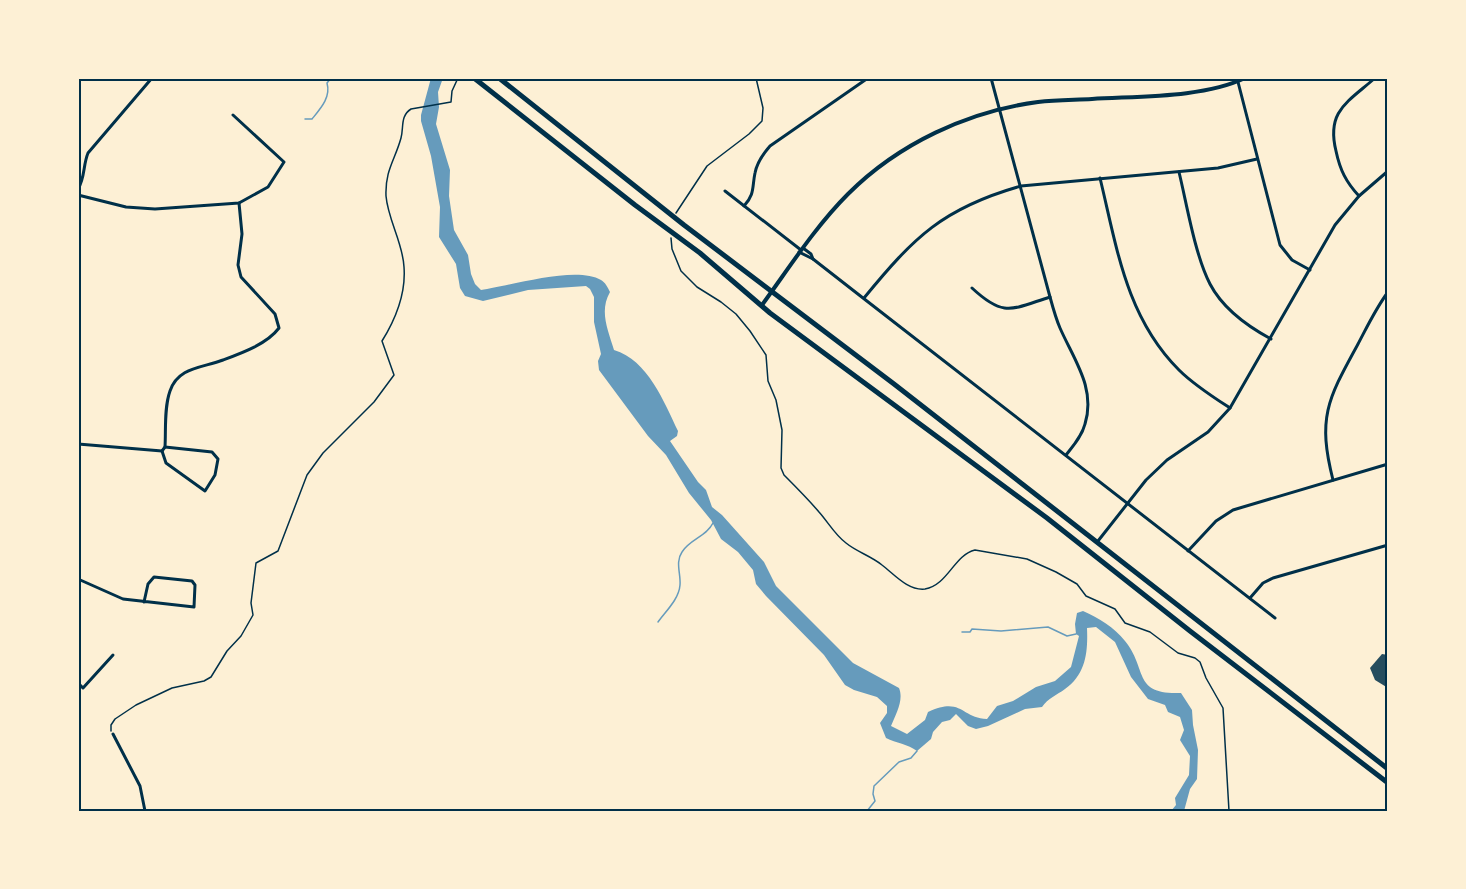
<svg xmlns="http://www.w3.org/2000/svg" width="1466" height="889" viewBox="0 0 1466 889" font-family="'DM Sans',sans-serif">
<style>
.water{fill:#669bbc}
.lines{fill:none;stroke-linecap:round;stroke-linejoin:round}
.stream{stroke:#669bbc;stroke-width:1.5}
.building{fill:#264d5e}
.path{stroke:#003049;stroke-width:1.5}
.minor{stroke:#003049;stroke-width:3}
.tertiary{stroke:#003049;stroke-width:4}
.primary{stroke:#003049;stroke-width:5}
.neatline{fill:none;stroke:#003049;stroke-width:2}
</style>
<rect width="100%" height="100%" fill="#fdf0d5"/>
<path class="water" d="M 431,78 L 443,78 L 438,92 L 439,107 L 436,124 L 450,170 L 449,196 L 454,230 L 468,255 L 471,274 L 475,284 L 481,290 C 510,286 576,265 601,280 C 605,282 608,288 610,292 C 599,311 608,330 614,350 C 648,360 664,402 678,431 L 677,436 L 670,441 L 698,482 L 706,490 L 712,507 L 722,515 L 764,562 L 776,586 L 853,663 L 899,688 C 904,700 896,714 891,726 L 907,734 L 925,720 L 928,712 C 962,696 961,718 987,719 L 997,706 L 1013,701 L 1036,687 L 1055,681 L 1071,667 L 1079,636 L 1076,634 L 1075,624 L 1077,613 L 1083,611 C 1099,618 1114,627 1125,641 C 1148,669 1132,695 1181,693 L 1192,710 L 1193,725 L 1198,750 L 1197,779 L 1190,789 L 1184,811 L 1171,811 L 1176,805 L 1175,798 L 1189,775 L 1190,756 L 1180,740 L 1184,730 L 1180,717 L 1168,712 L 1165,705 L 1148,699 L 1131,677 L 1115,642 L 1096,627 L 1087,628 C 1088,652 1086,674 1065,689 C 1057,695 1048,698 1042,707 L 1025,709 L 988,726 L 976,729 L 968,726 L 956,714 L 950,720 L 942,722 L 933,732 L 931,739 L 917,751 C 908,744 896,743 886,738 L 880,723 L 887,713 L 887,706 L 877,697 L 854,690 L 845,685 L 824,655 L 766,596 L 756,584 L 753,570 L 738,552 L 721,539 L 711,520 L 689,493 L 666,455 L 648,436 L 599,370 L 598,361 L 601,354 L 594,322 L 594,297 L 590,289 L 586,286 L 528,290 L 483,301 L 465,296 L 460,288 L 456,264 L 439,237 L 440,207 L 431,156 L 421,121 L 421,115 Z"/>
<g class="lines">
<g class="stream">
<path d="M 305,119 L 312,119 C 321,108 331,97 327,83 L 331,78"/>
<path d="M 658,622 C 666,611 679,599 680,585 C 681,574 675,562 682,552 C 690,539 706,537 713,523"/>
<path d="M 962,632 L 970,632 L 972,629 L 1001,631 L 1048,627 L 1067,636 L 1076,634"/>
<path d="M 867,811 L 875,801 L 873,794 L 874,786 L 899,762 L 911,758 L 917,751"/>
</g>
</g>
<path class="building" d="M 1382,654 L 1388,655 L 1388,688 L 1375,680 L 1370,668 Z"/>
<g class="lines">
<g class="path">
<path d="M 676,213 L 707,166 L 749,134 L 762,121 L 763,108 L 756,78"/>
<path d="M 671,238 L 672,249 L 681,271 L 697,287 L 721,302 L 736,314 L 750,331 L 766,355 L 768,381 L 776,400 L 782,430 L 781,468 L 784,475 C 796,487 808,499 819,512 C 828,522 835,535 846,543 C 857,552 871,556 882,565 C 894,574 908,591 925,589 C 948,585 954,555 975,550 L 1027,559 L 1056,572 L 1077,584 L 1086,596 L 1115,609 L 1125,623 L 1150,632 L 1178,653 L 1195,658 L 1200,662 L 1206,678 L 1223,708 L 1229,811"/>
<path d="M 111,731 L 111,725 L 115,719 L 136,705 L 172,688 L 204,681 L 211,677 L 227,651 L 241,636 L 253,615 L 251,603 L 256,563 L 278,551 L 307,475 L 323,453 L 374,402 L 394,375 L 382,341 C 395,320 406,293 404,267 C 403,243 388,220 386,196 C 385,170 395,160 401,138 C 404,127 400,116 411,109 L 451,102 L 452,91 L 458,78"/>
</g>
<g class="minor">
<path d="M 991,78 L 1050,297 C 1053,308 1056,319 1060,328 C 1074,360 1096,388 1085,424 C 1082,436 1073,446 1066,455"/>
<path d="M 1238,82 L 1280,245 L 1292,260 L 1310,270"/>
<path d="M 1179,172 C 1187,205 1195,255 1210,284 C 1223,309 1247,326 1271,339"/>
<path d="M 1100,178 C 1117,248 1126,317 1179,370 C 1194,385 1213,397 1230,408"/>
<path d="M 78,189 C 85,178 83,165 88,153 L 152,78"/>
<path d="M 725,191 L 801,250"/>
<path d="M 78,195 L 126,207 L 155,209 L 239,203 L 268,187 L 284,162 L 233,115"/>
<path d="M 1359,196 C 1346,182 1340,170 1336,151 C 1326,111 1348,102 1375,78"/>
<path d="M 744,206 C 755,194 752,187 755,173 C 757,162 763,154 770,146 L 868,78"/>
<path d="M 803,248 L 811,254 L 813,259 L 863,298 L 1275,618"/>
<path d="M 799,252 L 813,259"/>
<path d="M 972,288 C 1004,318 1012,309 1050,297"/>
<path d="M 864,298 C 914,237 943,208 1021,186 L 1218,168 L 1257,159"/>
<path d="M 78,444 L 162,451"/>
<path d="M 162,451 L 165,447 C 166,429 164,408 170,391 C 178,367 202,368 223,360 C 242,353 267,344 279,328 L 275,314 L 241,277 L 238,265 L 242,234 L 239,203"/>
<path d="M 162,451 L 166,463 L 205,491 L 215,475 L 218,459 L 212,452 L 165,447"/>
<path d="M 1333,480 C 1317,417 1328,399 1358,344 C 1367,327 1376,308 1388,292"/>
<path d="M 1098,541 L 1146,480 L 1167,460 L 1208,432 L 1230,408 L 1335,225 L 1359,196 L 1388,171"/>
<path d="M 1188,551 L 1216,521 L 1233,510 L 1388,464"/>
<path d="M 78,579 L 123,599 L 194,607 L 195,585 L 192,581 L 154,577 L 148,584 L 144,602"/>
<path d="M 1250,598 L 1263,583 L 1273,578 L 1388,545"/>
<path d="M 78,683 L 83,688 L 113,655"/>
<path d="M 113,734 L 140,786 L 145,811"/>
</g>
<path class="tertiary" d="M 762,305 C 789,268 815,227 848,194 C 898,144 968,111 1038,102 C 1056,100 1074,100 1092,99 C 1139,96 1203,98 1245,78"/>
<g class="primary">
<path d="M 474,78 L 635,205 L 700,253 L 770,313 L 1047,518 L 1190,631 L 1388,783"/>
<path d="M 499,78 L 684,225 L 894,384 L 1388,769"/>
</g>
</g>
<rect width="1466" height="889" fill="none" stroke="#fdf0d5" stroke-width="159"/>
<rect x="80" y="80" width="1306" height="730" class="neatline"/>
</svg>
